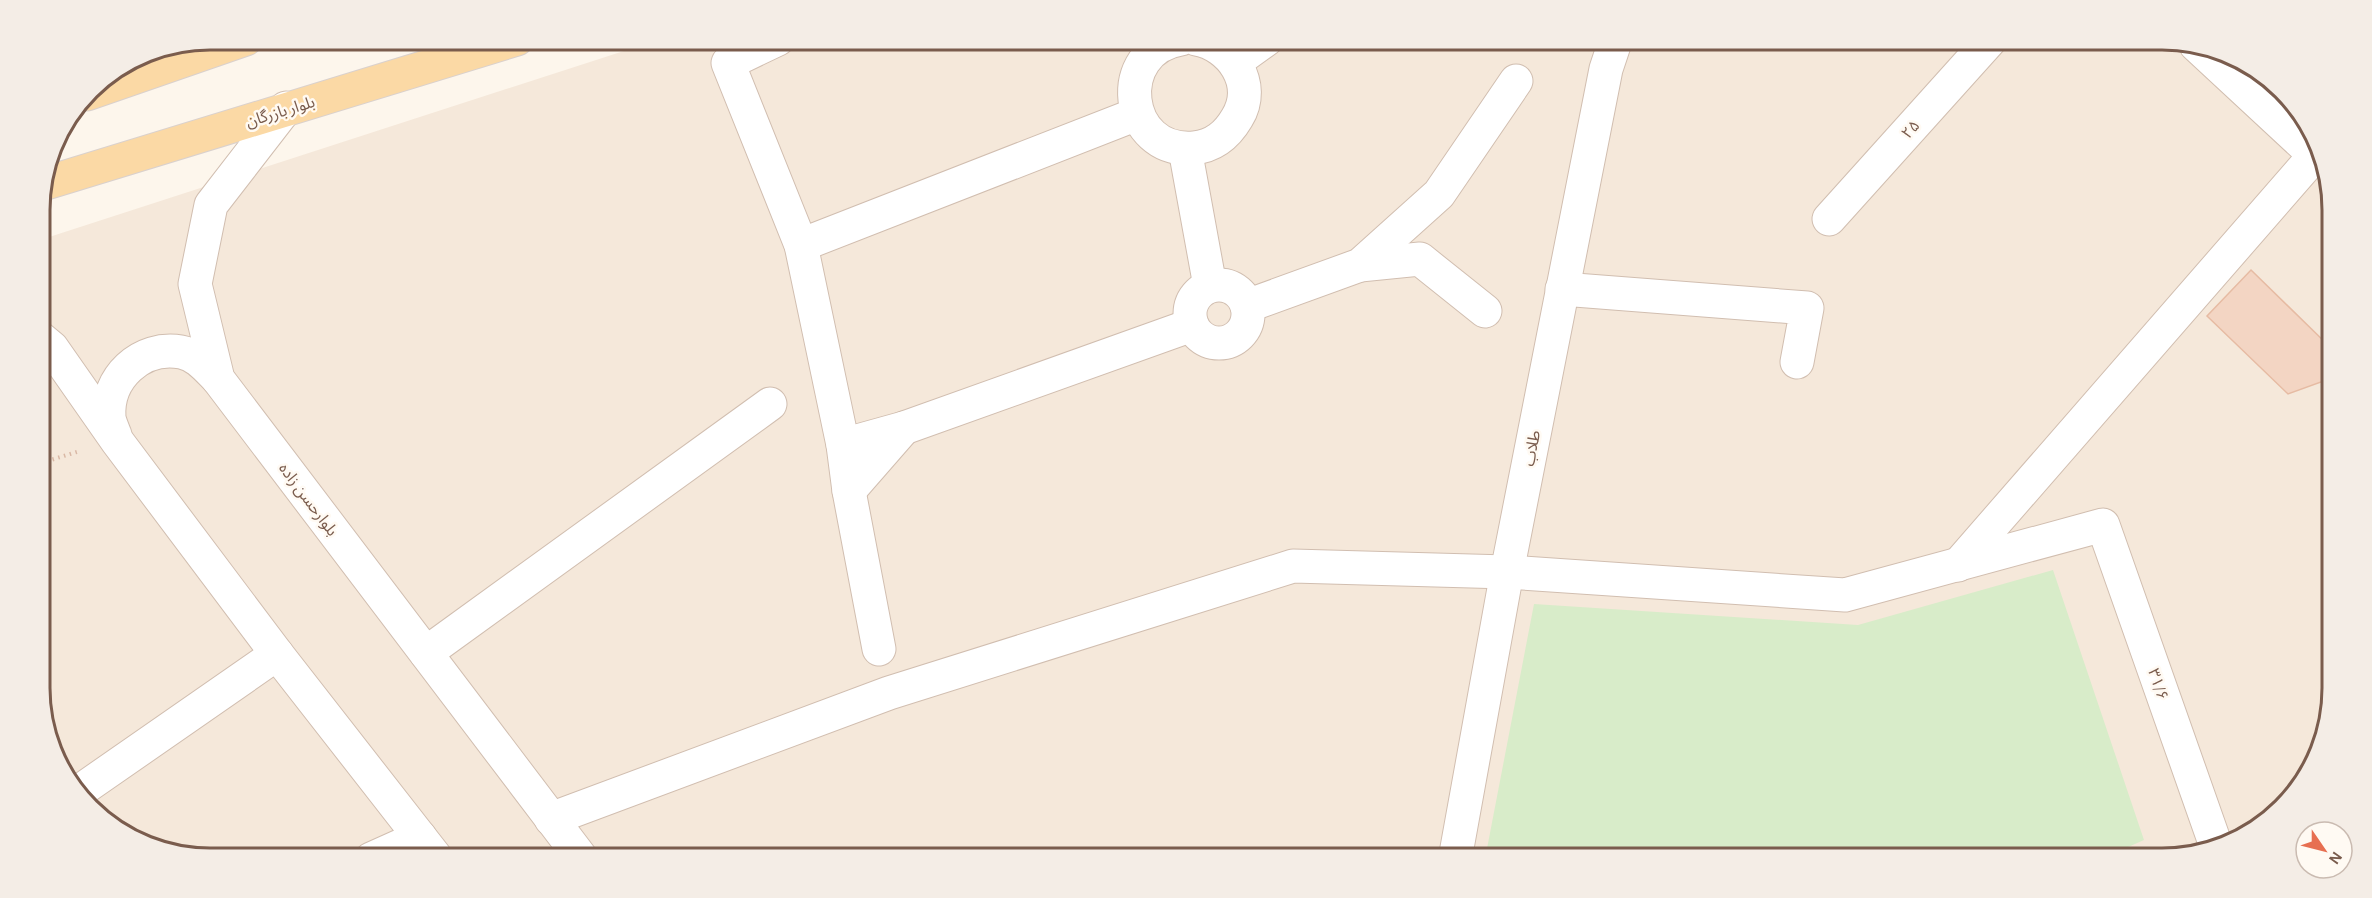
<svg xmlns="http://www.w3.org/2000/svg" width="2372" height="898" viewBox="0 0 2372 898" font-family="'Alegreya Sans','Noto Sans Arabic',sans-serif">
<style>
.residential{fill:#f5e8da}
.green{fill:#d8ecc9}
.building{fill:#f3d5c3;stroke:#e6bba3;stroke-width:1.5}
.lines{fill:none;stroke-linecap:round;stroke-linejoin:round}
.minor-casing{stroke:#d1beb0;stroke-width:35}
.tertiary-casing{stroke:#d1beb0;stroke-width:35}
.primary-casing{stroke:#dad1cd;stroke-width:35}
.path{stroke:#d9b8a5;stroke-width:4;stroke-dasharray:1.5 4.5;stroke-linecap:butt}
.minor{stroke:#fff;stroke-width:33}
.tertiary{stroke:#fff;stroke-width:33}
.primary{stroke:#fbd9a5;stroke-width:33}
.labels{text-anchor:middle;stroke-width:5;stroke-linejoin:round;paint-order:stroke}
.street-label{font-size:16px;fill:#7a5c4d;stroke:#fffaf3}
.rim{fill:none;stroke:#7a5c4d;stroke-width:3}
</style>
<rect width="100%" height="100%" fill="#fdf6ec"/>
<path class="residential" d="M 661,39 L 2163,39 L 2217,48 L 2291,97 L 2331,187 L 2333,689 L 2324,743 L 2267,824 L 2173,859 L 209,859 L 155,850 L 81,801 L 42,722 L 40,240 Z"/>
<path class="green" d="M 2053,570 L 2144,840 L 2101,859 L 1485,859 L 1534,604 L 1858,625 Z"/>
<path class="building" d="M 2251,270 L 2332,349 L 2332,378 L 2288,394 L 2207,316 Z"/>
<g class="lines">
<g class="minor-casing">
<g id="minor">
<path d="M 778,39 L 728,63 L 801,245 L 843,445 L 849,491 L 879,649"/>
<path d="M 1181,39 C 1112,50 1123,154 1194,148 C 1214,146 1227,135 1237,118 C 1258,84 1231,45 1196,39"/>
<path d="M 2196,45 L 2319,159"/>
<path d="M 1235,62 L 1267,39"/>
<path d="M 1185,149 L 1210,286"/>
<path d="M 1829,219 L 1991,39"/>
<path d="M 801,245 L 1137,114"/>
<path d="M 1360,265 L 1420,259 L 1485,311"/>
<circle cx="1219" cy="314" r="29"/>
<path d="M 1562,289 L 1807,308 L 1797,362"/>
<path d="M 1247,306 L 1360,265 L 1439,194 L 1516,81"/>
<path d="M 843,445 L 904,428 L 1192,325"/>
<path d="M 849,491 L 904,428"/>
<path d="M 1958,565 L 2316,154"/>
<path d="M 426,653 L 770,404"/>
<path d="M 77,793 L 277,654"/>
<path d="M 551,819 L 889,693 L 1293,566 L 1507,572 L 1845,595 L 2103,525 L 2215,843"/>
<path d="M 371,859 L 420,837"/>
<path d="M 1455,859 L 1507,572 L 1606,69 L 1616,39"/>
</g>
</g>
<g class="tertiary-casing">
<g id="tertiary">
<path d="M 286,108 L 211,205 L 195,284 L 218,379 L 582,859"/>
<path d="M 40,338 L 52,348 L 117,441 L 277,654 L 437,859"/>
<path d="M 115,435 C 113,430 110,423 109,418 C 106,378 141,345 181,352 C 197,355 207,368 218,379"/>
</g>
</g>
<g class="primary-casing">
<g id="primary">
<path d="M 87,94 L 246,39"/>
<path d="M 43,184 L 517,39"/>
</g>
</g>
<path class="path" d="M 41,463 L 80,451"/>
<use href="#minor" class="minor"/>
<use href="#tertiary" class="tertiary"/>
<use href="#primary" class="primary"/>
</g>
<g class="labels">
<g class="street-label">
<text transform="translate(280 111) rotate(-17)" y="6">بلوار بازرگان</text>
<text transform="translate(1910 129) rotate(-48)" y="6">۲۵</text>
<text transform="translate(1531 448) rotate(-79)" y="6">طلاب</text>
<text transform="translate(309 499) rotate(53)" y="6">بلوارحسن زاده</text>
<text transform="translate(2159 684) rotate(71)" y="6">۳۱/۶</text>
</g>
</g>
<path d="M0 0H2372V898H0ZM210 50H2162A160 160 0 0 1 2322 210V688A160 160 0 0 1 2162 848H210A160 160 0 0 1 50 688V210A160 160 0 0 1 210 50Z" fill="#f4ede6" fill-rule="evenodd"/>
<path class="rim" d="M210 50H2162A160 160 0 0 1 2322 210V688A160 160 0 0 1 2162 848H210A160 160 0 0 1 50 688V210A160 160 0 0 1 210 50Z"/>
<g transform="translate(2324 850) rotate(125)"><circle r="28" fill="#fffaf3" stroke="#cabbb1" stroke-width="1.5"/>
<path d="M0-4.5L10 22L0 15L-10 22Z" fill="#e76f51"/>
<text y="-9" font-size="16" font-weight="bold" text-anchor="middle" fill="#7a5c4d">N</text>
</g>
</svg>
